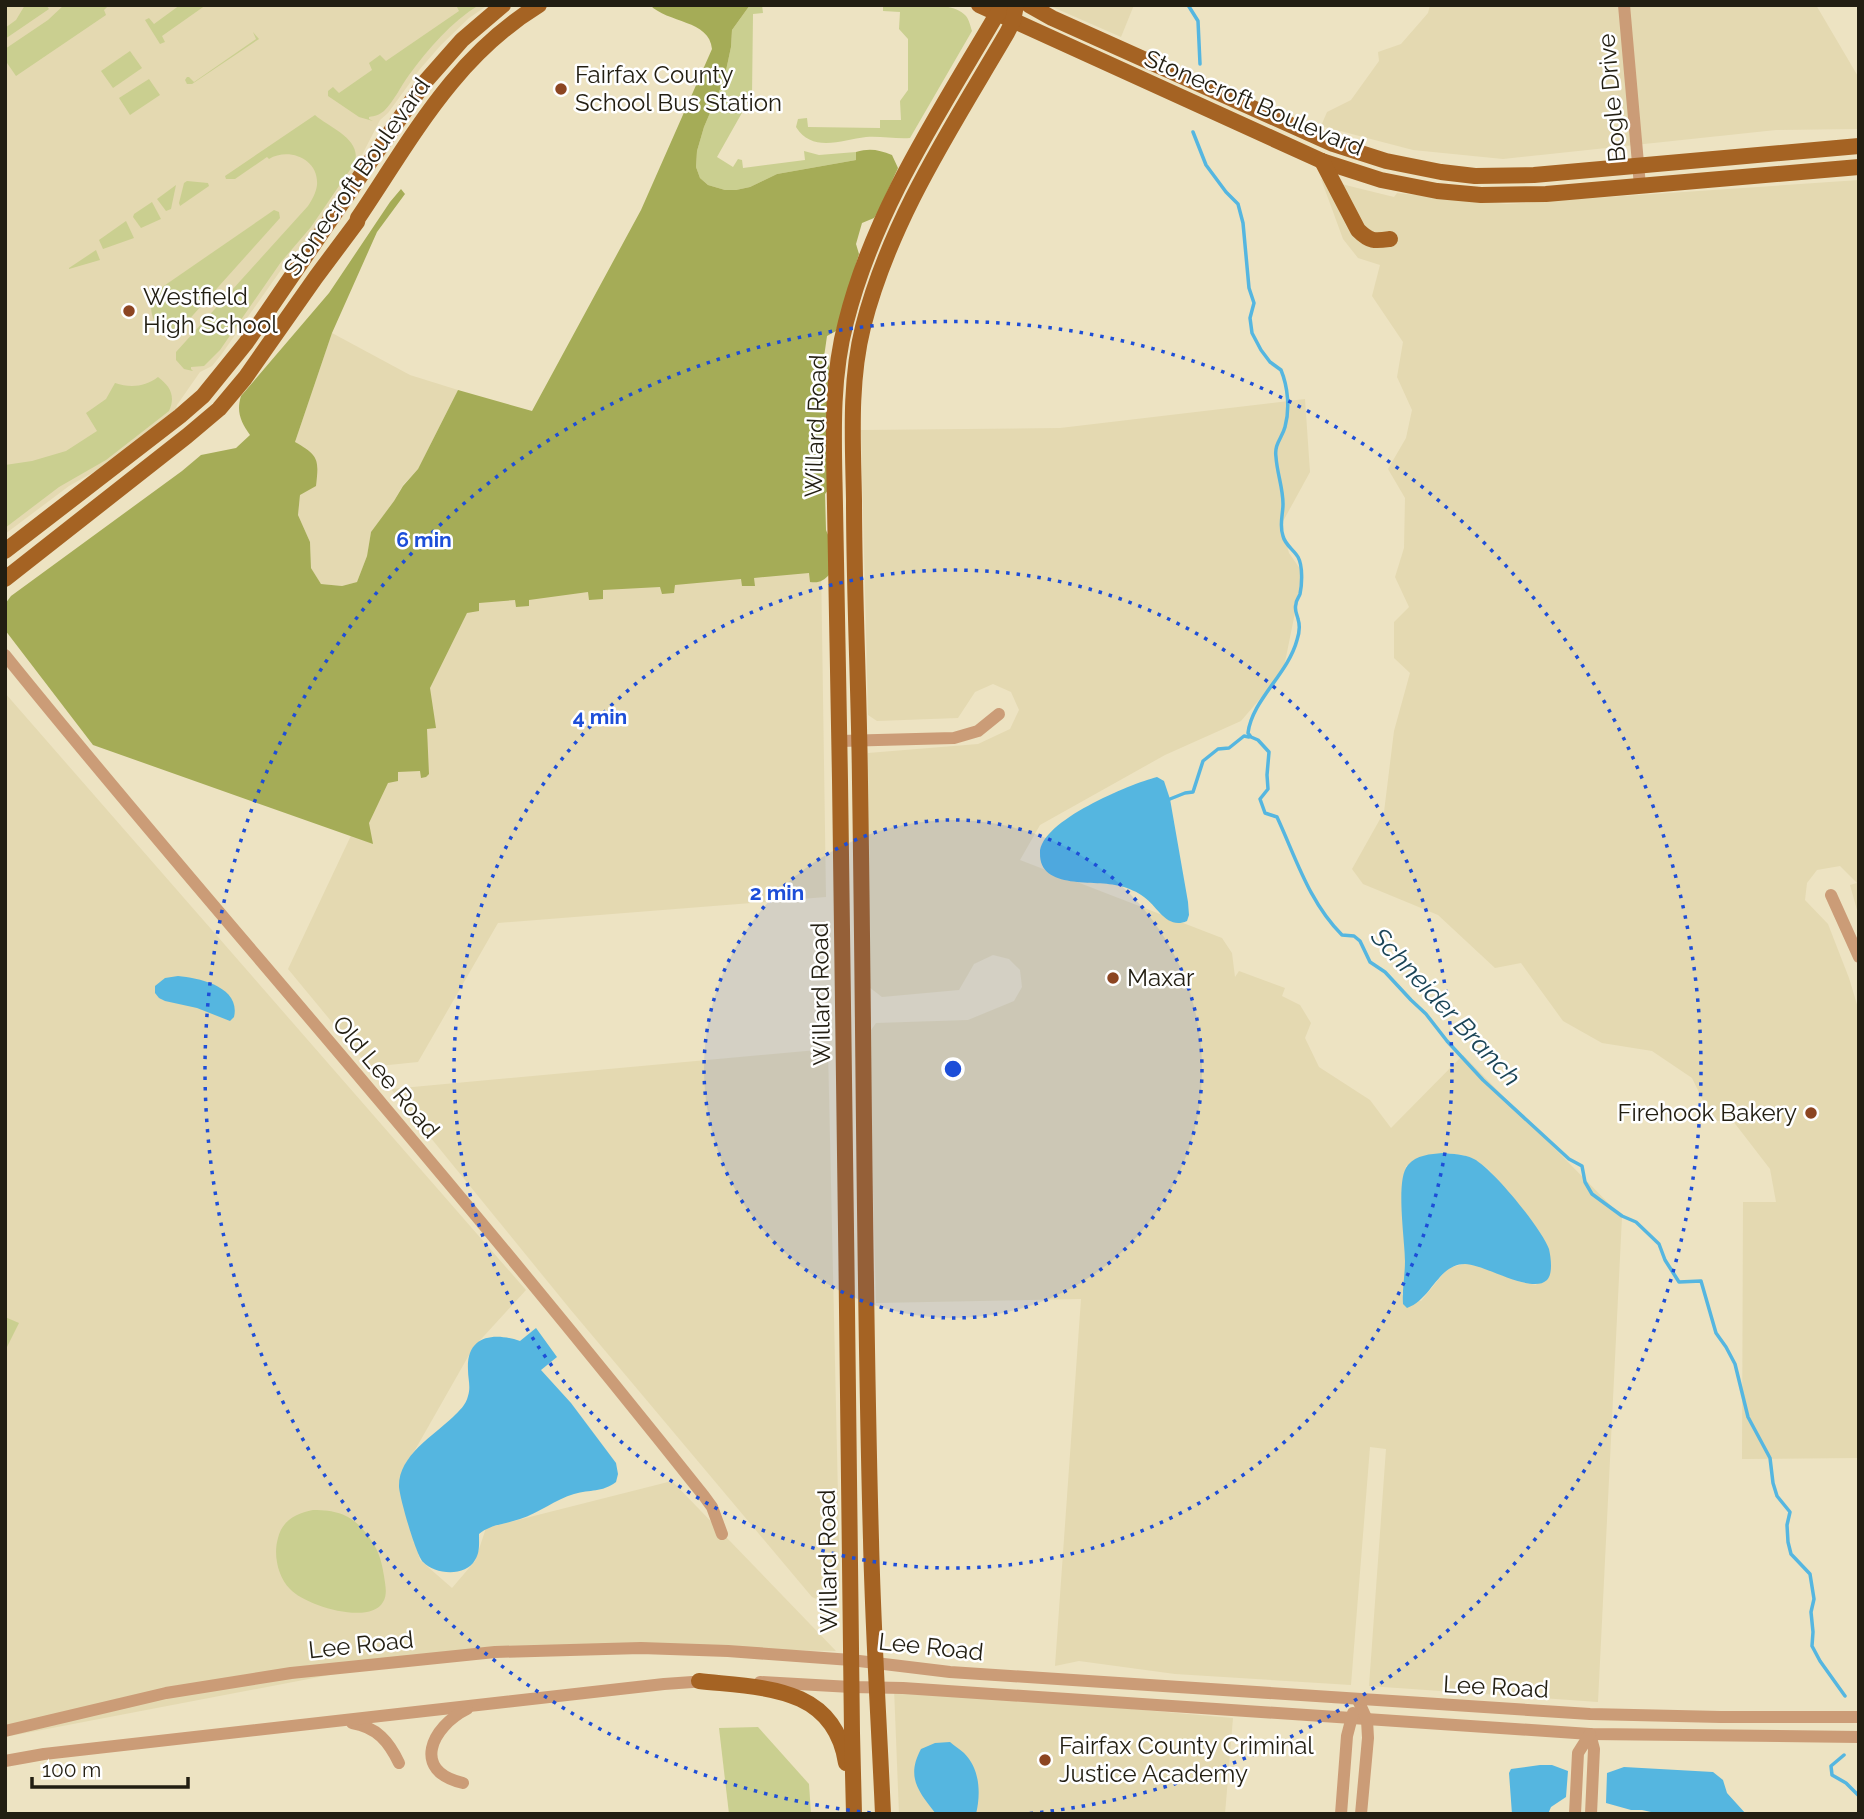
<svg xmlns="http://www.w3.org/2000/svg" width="1864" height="1819" viewBox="0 0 1864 1819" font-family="Raleway,sans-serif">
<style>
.built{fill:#e4d9b1;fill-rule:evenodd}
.green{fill:#cacf90}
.forest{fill:#a5ac57}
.water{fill:#55b6e0}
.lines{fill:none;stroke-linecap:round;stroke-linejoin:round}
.stream{stroke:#55b6e0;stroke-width:3.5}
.minor{stroke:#cb9c77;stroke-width:12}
.major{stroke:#a56323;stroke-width:16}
.ring{fill:none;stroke:#1d4ed8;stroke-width:3.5;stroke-dasharray:3.5 7}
.poi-dot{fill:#8c4521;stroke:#fff;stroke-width:2.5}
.labels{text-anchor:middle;stroke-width:5;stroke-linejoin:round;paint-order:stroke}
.poi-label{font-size:24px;fill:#221e12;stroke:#fff;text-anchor:start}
.street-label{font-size:24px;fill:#221e12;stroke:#fff}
.water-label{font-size:26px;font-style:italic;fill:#1b4557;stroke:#fff}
.centre{fill:#1d4ed8;stroke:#fff;stroke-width:3.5}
.ring-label{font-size:21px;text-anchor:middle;font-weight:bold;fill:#1d4ed8;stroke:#fff;stroke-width:5;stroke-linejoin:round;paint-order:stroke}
</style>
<rect width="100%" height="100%" fill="#ede3c2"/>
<g class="built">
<path d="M 5,5 L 488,5 L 469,18 L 441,45 L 420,69 L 388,113 L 380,120 L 362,155 L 361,162 L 314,232 L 283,267 L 221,355 L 212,366 L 200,372 L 177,405 L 176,409 L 108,464 L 69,486 L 5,534 Z"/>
<path d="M 1048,5 L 1134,5 L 1121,37 Z"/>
<path d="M 1430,5 L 1816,5 L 1859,78 L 1859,129 L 1776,130 L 1503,159 L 1413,150 L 1321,126 L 1327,112 L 1351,100 L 1379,61 L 1378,52 L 1401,44 L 1428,13 Z"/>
<path d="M 1321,179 L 1394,197 L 1397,193 L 1507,204 L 1859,180 L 1859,917 L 1850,885 L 1857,883 L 1840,866 L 1817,870 L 1807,883 L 1805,900 L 1828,924 L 1849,978 L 1859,1011 L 1859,1458 L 1742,1459 L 1743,1202 L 1776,1202 L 1770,1169 L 1733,1121 L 1713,1121 L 1692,1078 L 1652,1051 L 1602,1043 L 1563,1021 L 1521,963 L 1495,968 L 1438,915 L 1363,884 L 1352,869 L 1384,812 L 1394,731 L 1410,673 L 1394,658 L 1394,622 L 1409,607 L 1395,577 L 1404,548 L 1405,498 L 1388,469 L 1406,438 L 1412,410 L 1397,377 L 1403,342 L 1372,296 L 1380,265 L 1358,258 L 1343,239 Z"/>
<path d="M 332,333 L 410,375 L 458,390 L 418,469 L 403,485 L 394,501 L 371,532 L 367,556 L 357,582 L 342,586 L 321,584 L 311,568 L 310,542 L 298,515 L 300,495 L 295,442 Z"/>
<path d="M 1305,399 L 1310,472 L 1281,525 L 1289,553 L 1303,573 L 1283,672 L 1241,721 L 1165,755 L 1040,825 L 1020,860 L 1222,938 L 1232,953 L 1235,977 L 1239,971 L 1285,988 L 1282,996 L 1300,1005 L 1311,1023 L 1305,1038 L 1319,1067 L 1370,1100 L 1391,1128 L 1463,1055 L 1622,1217 L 1598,1702 L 1369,1686 L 1386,1449 L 1370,1447 L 1351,1685 L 1175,1674 L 1079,1661 L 1055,1666 L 1081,1299 L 876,1303 L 869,1033 L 876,1023 L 968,1020 L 1014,1001 L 1022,987 L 1020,970 L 1009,959 L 993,955 L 974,964 L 959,990 L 882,997 L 869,987 L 868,753 L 978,744 L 1010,729 L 1019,710 L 1011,692 L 993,684 L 975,692 L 958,718 L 877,721 L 868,715 L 861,430 L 1060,428 ZM 1442,1153 L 1463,1155 L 1474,1159 L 1488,1169 L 1533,1223 L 1548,1249 L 1550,1261 L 1536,1285 L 1521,1282 L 1473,1264 L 1464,1264 L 1448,1268 L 1421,1301 L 1402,1295 L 1405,1279 L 1405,1259 L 1402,1189 L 1406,1166 Z"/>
<path d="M 821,562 L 826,897 L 498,923 L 418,1062 L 369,1067 L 288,969 L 466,592 Z"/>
<path d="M 5,693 L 526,1290 L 473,1348 L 415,1450 L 405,1464 L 399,1485 L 420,1560 L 452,1588 L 475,1561 L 486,1528 L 672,1481 L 836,1651 L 632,1648 L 392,1663 L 5,1737 Z"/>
<path d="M 828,1049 L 840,1586 L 834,1598 L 823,1602 L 812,1597 L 570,1309 L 391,1089 Z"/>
<path d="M 894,1688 L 1233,1718 L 1225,1814 L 899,1814 Z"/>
</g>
<g class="green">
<path d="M 25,5 L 46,5 L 49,9 L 5,39 L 5,28 L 16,20 Z"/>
<path d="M 64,5 L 109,5 L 104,10 L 106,15 L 16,76 L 5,60 L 5,49 L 48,20 Z"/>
<path d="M 180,5 L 206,5 L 162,36 L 165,42 L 160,44 L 145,20 L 149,18 L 154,24 Z"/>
<path d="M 456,5 L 479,5 C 451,22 428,49 409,75 C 401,86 394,101 384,111 C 379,115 375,116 369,117 L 369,119 L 373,121 L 359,117 L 328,96 L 328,91 L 333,87 L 339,93 L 372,70 L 369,63 L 380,55 L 386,61 L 459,11 Z"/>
<path d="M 750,5 L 762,5 L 763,13 L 753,14 L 752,95 L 717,157 L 733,167 L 738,159 L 742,160 L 743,168 L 805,160 L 804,151 L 819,155 L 856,152 L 856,160 L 777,174 L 750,187 L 736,190 L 725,190 L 708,185 L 700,178 L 696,167 L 697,151 L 704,127 L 724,80 L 731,47 L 732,30 Z"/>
<path d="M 883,5 C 904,5 951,0 965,15 C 969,19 970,25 972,31 L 910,138 C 896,139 881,136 866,137 C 842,140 812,153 796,127 L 798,119 L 807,118 L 808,127 L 880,128 L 880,120 L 901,120 L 900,101 L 908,90 L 908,39 L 899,29 L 900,12 L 883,11 Z"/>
<path d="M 253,32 L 259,39 L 192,84 L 187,84 L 185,80 L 187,77 L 189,77 L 194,82 L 256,39 Z"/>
<path d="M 130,51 L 142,68 L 113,88 L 101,71 Z"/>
<path d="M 149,79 L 160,95 L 130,115 L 119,98 Z"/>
<path d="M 315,115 C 330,128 364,140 354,164 L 311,227 L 281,262 L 220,350 L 204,366 L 191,367 L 191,369 L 193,371 L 184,369 L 176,360 L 176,352 L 308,206 C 312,200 316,193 317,185 C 319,159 289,147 269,159 L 267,157 L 235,179 L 226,179 L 225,176 Z"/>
<path d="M 187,181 L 208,183 L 209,186 L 180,206 L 179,203 L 184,183 Z"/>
<path d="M 176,185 L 171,209 L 166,211 L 157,199 Z"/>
<path d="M 152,202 L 161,219 L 141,228 L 133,217 L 134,214 Z"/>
<path d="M 274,210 L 279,212 L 280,218 L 185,324 L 176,332 L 162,331 C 150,319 147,304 158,290 Z"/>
<path d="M 126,221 L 134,238 L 103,249 L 99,240 Z"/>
<path d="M 96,250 L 100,260 L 69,269 L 69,268 Z"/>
<path d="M 158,377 C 170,386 176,396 169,411 L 106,460 L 59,487 L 5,528 L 5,465 L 32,461 L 66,451 L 97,431 L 86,413 L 106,399 L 115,383 C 130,388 145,387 158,377 Z"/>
<path d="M 5,1317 L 19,1323 L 5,1351 Z"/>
<path d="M 313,1510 C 342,1510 355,1517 371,1540 C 379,1551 382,1563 384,1576 C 385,1584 388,1594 383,1602 C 370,1626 304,1605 290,1589 C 278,1577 273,1555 278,1538 C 282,1521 296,1513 313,1510 Z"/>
<path d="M 758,1727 L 809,1784 L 811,1814 L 729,1814 L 719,1728 Z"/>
</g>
<path class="forest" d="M 650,5 L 750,5 L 732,30 L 731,47 L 724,80 L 704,127 L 697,151 L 696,167 L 700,178 L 708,185 L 725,190 L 736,190 L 750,187 L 777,174 L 856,160 L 856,152 C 870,148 879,150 892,155 L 898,168 L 878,212 L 874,218 L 862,223 L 856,244 L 859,254 L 836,331 L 827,336 L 824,357 L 829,364 L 831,376 L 829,489 L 825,494 L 826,530 L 831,542 L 830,574 C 823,581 820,583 810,582 L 809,573 L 754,578 L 755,586 L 742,586 L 741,579 L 675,585 L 674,593 L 662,594 L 660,587 L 603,590 L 603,599 L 589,600 L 588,592 L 529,600 L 529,606 L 516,607 L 515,600 L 479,603 L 479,611 L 467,613 L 430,688 L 436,728 L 427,729 L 429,774 L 426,777 L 421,778 L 420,771 L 398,772 L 398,781 L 388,783 L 369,823 L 373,844 L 93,745 L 5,630 L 5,604 L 11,596 L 182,471 L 201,455 L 236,448 L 250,435 C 241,422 236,412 241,396 L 329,293 L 390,202 L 401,189 L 405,194 L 377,232 L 332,333 L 295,442 C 319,456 319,459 316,486 L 300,495 L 298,515 L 310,542 L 311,568 L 321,584 L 342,586 L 357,582 L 367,556 L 371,532 L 394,501 L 403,486 L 418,469 L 458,390 L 532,411 L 641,210 L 712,49 C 710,20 667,23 650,5 Z"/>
<g class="water">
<path d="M 1157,777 L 1164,781 L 1170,799 L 1188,902 L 1189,915 L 1187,921 C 1167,930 1158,907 1144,897 C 1138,892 1128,888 1120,886 C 1096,879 1039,891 1040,853 C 1040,821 1130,784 1157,777 Z"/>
<path d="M 178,976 C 200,978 241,987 234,1017 L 230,1021 L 197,1008 L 165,1001 L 159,998 L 155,993 L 155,986 L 165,978 Z"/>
<path d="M 1442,1153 C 1453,1154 1464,1154 1474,1159 C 1493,1169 1542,1229 1549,1249 C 1551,1258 1553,1274 1547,1280 C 1532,1295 1484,1264 1465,1264 C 1438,1264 1432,1299 1407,1308 L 1403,1304 C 1402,1290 1405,1275 1405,1261 C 1405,1240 1395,1179 1408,1165 C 1416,1155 1431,1154 1442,1153 Z"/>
<path d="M 536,1328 L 557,1357 L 541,1370 L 571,1403 L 616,1463 L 618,1474 L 616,1482 C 601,1493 591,1489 574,1494 C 556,1499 539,1513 520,1519 C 506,1524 491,1524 479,1534 C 479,1543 480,1553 475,1560 C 466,1577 435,1575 423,1562 C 416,1555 400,1499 399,1487 C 398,1456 433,1436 453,1417 C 459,1411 466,1405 468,1396 C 471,1387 468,1379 468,1370 C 466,1335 494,1332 520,1341 Z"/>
<path d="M 950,1742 C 954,1746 960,1749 964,1753 C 980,1769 981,1793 976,1814 L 936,1814 C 918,1791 906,1777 921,1749 L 935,1743 Z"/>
<path d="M 1540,1765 L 1552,1765 L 1568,1771 L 1566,1797 L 1551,1807 L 1548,1814 L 1512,1814 L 1509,1773 L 1511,1769 Z"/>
<path d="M 1624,1767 L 1713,1772 L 1723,1780 L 1727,1793 L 1746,1814 L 1660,1814 L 1642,1810 L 1631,1810 L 1606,1803 L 1607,1773 Z"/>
</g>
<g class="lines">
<g class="stream">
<path d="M 1188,5 L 1198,21 L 1200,64"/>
<path d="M 1193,132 L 1206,165 L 1226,192 L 1238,204 L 1243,223 L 1249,288 L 1254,303 L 1250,318 L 1252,333 L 1261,350 L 1270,362 L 1281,370 C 1288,387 1290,409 1285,427 C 1282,438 1274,444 1276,457 C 1277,473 1283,488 1283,504 C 1283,515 1279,525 1283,536 C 1285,545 1294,550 1298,557 C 1303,566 1302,585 1300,594 C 1299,597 1296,600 1296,604 C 1294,610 1297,614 1298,619 C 1300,625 1299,634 1297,640 C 1288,674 1252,700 1248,733 L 1251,737 L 1258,740 L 1269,752 L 1267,775 L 1268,789 L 1260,799 L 1265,813 L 1277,817 C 1296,858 1309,902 1342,935 L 1354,936 L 1360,941 L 1370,962 L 1385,972 L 1411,1000 L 1426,1014 L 1447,1041 L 1483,1080 L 1569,1159 L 1582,1166 L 1585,1182 L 1592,1194 L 1622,1216 L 1636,1222 L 1659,1244 L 1665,1260 L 1679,1282 L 1701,1281 L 1716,1333 L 1726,1347 L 1735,1364 L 1748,1417 L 1770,1458 L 1773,1483 L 1777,1496 L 1790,1512 L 1787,1525 L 1788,1542 L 1791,1554 L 1810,1574 L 1814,1599 L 1811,1612 L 1813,1632 L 1812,1646 L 1820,1661 L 1845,1696"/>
<path d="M 1170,799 L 1185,793 L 1193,792 L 1203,761 L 1218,749 L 1229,748 L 1244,736 L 1249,737"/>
<path d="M 1844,1755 L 1831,1766 L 1832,1775 L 1846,1783 L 1859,1796"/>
</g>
<g class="minor">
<path d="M 1624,5 L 1640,186"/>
<path d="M 5,655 C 128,808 257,955 383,1105 C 492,1234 599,1364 704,1496 L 712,1507 L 722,1534"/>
<path d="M 840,741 L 954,738 L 978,731 L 999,714"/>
<path d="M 1831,895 L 1859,957"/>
<path d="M 760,1682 L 851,1687 L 903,1688 L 1590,1734 L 1859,1737"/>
<path d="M 1358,1700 L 1367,1720 L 1368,1738 L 1361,1814"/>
<path d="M 352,1723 C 377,1727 389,1742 399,1763"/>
<path d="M 5,1731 L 166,1693 L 291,1673 L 495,1652 L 641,1648 L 728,1651 L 851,1660 L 950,1672 L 1590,1714 L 1721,1717 L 1859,1717"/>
<path d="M 1590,1734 L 1594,1749 L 1591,1814"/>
<path d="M 5,1761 L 44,1754 L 664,1684 L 707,1681"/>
<path d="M 463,1783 C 411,1771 431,1727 467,1709"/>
<path d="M 1341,1814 L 1347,1736 L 1353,1713"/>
<path d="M 1575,1814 L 1578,1753 L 1590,1734"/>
</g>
<g class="major">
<path d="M 979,5 L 1322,161 L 1381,180 L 1437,191 L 1481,195 L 1546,194 L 1859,167"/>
<path d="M 1029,5 L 1052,18 L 1333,144 L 1386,161 L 1441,172 L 1475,176 L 1534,175 L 1859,146"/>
<path d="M 1322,161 L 1358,230 C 1370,242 1375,241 1390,239"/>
<path d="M 5,551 L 180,416 L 203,396 L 246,343 L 424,83 L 462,40 L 503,5"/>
<path d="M 5,579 L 187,436 L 219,409 L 245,378 L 316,277 L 357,222 L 358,218 C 412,138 454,57 539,5"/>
<path d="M 699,1681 C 761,1688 834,1685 846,1763"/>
<path d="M 854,1814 L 852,1733 C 848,1415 845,1098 840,780 C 839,689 836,597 835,506 C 834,445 830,382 846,322 C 874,210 939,113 997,14 L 1007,5"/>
<path d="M 883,1814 C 879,1723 873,1631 871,1540 C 864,1288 864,1035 860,782 C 859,688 854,594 854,500 C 853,442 849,383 863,327 C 890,220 952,127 1007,33 L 1013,21 L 1016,5"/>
</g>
</g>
<circle cx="953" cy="1069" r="249" fill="#1d4ed8" fill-opacity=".12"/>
<g class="ring">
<circle cx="953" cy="1069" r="249"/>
<circle cx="953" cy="1069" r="499"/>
<path d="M881 1814A748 748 0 1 1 1025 1814"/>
</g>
<g class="poi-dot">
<circle cx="561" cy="89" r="7"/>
<circle cx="129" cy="311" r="7"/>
<circle cx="1113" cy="978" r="7"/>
<circle cx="1811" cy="1113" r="7"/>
<circle cx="1045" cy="1760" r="7"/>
</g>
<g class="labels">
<g class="poi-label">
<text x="575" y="83">Fairfax County<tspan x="575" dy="28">School Bus Station</tspan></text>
<text x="143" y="305">Westfield<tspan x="143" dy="28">High School</tspan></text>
<text x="1127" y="986">Maxar</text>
<text x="1797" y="1121" text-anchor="end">Firehook Bakery</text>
<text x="1059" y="1754">Fairfax County Criminal<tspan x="1059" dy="28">Justice Academy</tspan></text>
</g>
<g class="street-label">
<text transform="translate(1612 98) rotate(-95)" y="8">Bogle Drive</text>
<text transform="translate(1254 103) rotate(23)" y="8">Stonecroft Boulevard</text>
<text transform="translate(357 177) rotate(-55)" y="8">Stonecroft Boulevard</text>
<text transform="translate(816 426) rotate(-88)" y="8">Willard Road</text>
<text transform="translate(821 994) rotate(-91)" y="8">Willard Road</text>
<text transform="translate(386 1077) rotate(50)" y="8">Old Lee Road</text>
<text transform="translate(828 1561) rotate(-91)" y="8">Willard Road</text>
<text transform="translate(361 1645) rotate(-6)" y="8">Lee Road</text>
<text transform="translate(931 1647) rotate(6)" y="8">Lee Road</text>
<text transform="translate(1496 1687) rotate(3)" y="8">Lee Road</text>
</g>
<g class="water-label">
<text transform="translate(1446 1007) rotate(47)" y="9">Schneider Branch</text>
</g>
</g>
<circle cx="953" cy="1069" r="10" class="centre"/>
<g class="ring-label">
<text x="424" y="547">6 min</text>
<text x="600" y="724">4 min</text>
<text x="777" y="900">2 min</text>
</g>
<rect width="1864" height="1819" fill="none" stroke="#221e12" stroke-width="14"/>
<path d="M32 1777v10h156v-10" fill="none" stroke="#221e12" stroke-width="3.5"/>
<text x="42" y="1777" font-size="21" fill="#221e12" stroke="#ffffff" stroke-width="5" paint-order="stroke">100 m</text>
</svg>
